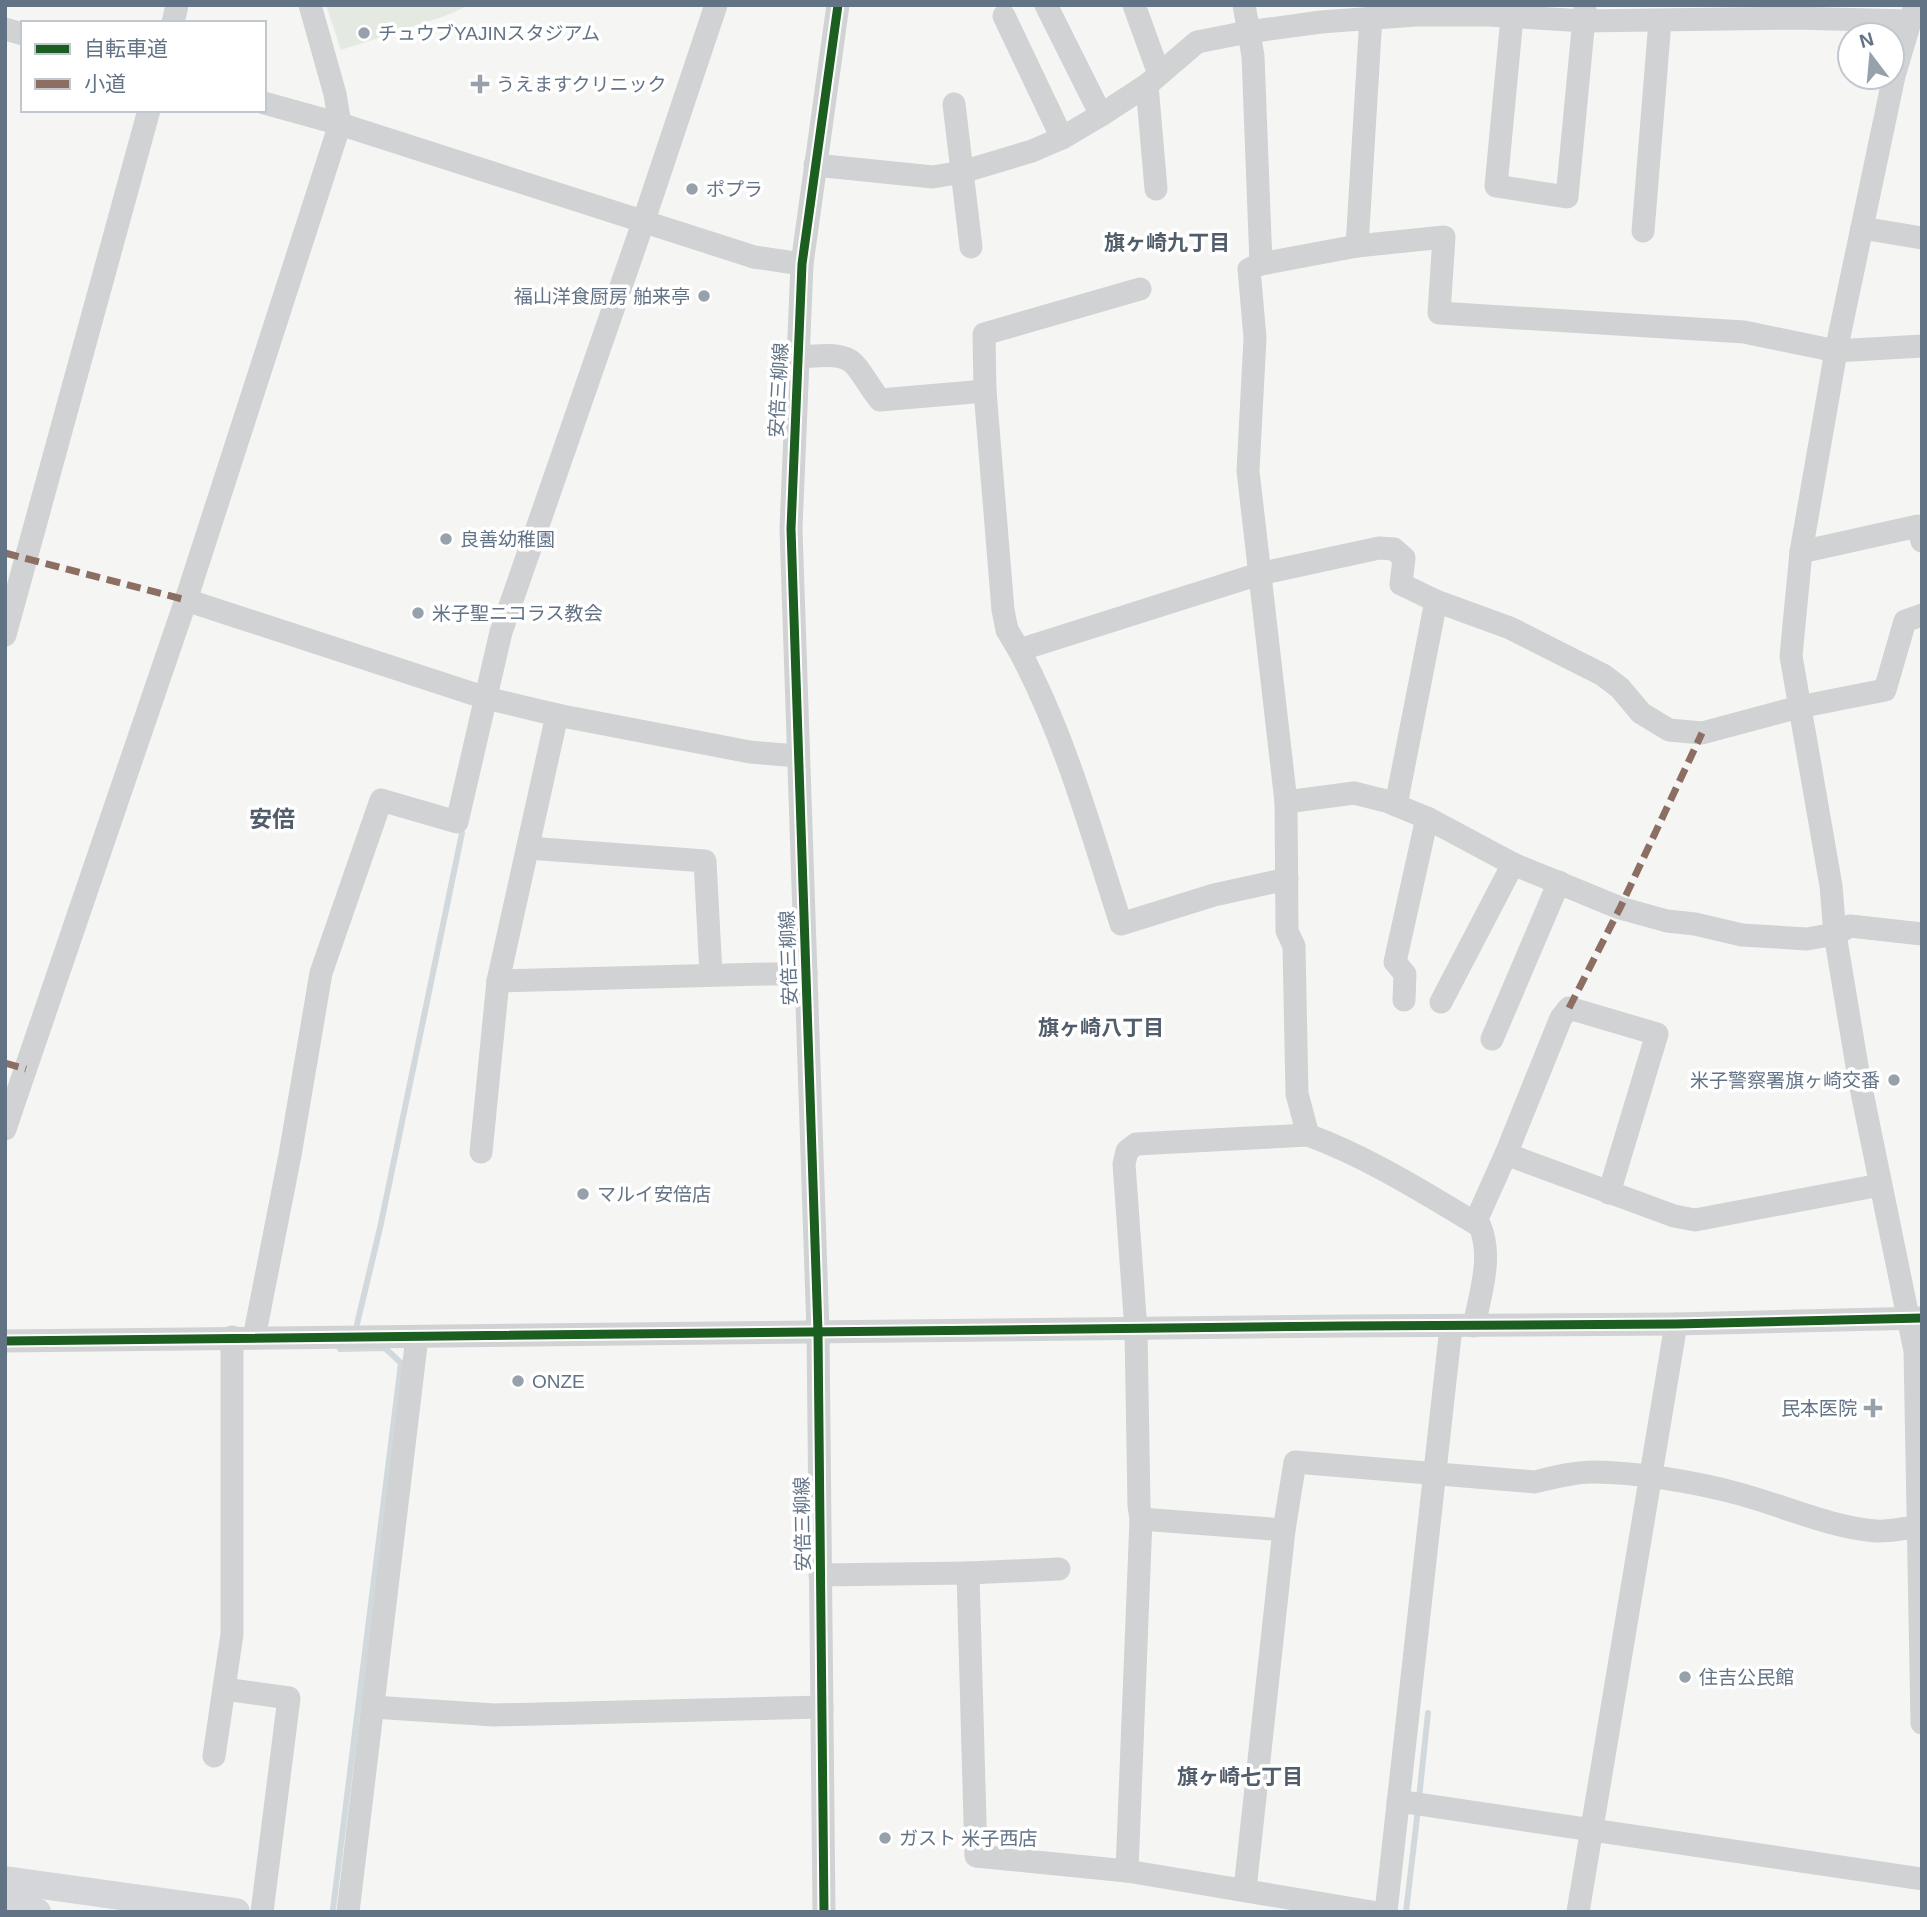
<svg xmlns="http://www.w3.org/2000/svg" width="1927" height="1917" viewBox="0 0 1927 1917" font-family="Helvetica,'Noto Sans JP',sans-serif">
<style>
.green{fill:#e4e9e2}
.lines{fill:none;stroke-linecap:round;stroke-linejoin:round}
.stream{stroke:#d2d9dd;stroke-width:6}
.minor{stroke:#d1d2d3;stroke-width:23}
.major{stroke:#d4d6d9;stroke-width:28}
.quiet{stroke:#8d6e63;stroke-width:7;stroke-dasharray:14 7;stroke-linecap:butt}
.cycleway-casing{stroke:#fff;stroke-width:13}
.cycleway{stroke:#1b5e20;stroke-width:9}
.poi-dot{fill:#96a1ac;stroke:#fff;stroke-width:2.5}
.labels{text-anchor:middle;stroke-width:7;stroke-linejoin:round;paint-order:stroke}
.poi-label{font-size:19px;fill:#637386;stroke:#fff;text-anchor:start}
.street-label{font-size:19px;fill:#637386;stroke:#fff}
.neighbourhood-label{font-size:21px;font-weight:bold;fill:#515d6b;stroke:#fff}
.quarter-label{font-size:23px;font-weight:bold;fill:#515d6b;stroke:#fff}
</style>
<rect width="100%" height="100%" fill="#f5f6f4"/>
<path class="green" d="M 326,5 L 470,5 L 445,16 L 341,50 Z"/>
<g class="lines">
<g class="stream">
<path d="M 357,1324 L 380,1228 L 462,833"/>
<path d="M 1419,1798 L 1428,1713"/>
<path d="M 333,1909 L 401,1363 L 385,1348 L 340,1349"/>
<path d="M 1406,1912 L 1418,1809"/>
</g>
<g class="minor">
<path d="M 1046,5 L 1101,115"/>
<path d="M 1134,5 L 1159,74"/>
<path d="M 1244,5 L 1253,56 L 1261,264"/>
<path d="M 1915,5 L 1894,76 L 1836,351 L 1801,552 L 1791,656 L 1831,886 L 1835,934 L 1859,1078 L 1915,1351 L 1922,1723"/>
<path d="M 1004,16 L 1062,138"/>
<path d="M 1512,17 L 1496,186 L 1567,197 L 1585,8"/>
<path d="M 173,23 L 177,5"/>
<path d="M 5,29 L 23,34"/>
<path d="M 1147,85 L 1156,189"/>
<path d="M 264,103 L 340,124 L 754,257 L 802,264"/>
<path d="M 954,104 L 971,247"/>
<path d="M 815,165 L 933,177 L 962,172 L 1032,151 L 1062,138 L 1101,115 L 1147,85 L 1197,42 L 1248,32 L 1321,22 L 1416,15 L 1489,15 L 1584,21 L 1793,18 L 1910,21"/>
<path d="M 1862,228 L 1922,238"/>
<path d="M 1643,231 L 1660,21"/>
<path d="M 1357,246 L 1371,17"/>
<path d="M 797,357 C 814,357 840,351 853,363 C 861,370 871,390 880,400 L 985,391 L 1003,610 L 1007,630 L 1019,650 L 1259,574 L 1379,548 L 1394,549 L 1404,558 L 1401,584 L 1436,601 L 1510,628 L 1603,675 L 1620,688 L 1641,713 L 1669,730 L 1702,733 L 1799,707 L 1885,690 L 1905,621 L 1922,615"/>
<path d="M 985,391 L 984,334 L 1140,289"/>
<path d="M 1801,552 L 1918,526 L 1922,541"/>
<path d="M 186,600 L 486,698 L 557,715 L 498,981 L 481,1152"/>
<path d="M 5,635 L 149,110"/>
<path d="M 1019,650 C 1065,736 1091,831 1121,924 L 1214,895 L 1287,879"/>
<path d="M 557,715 L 750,752 L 797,756"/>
<path d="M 1286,802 L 1248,471 L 1255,338 L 1249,269 L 1261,264 L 1357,246 L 1444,237 L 1439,313 L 1744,332 L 1836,351 L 1922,346"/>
<path d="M 1396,805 L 1436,601"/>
<path d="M 528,848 L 705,861 L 711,974"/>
<path d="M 498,981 L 806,973"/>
<path d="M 1404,1000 L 1405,974 L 1395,962 L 1427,818"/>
<path d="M 1441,1002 L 1513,864"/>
<path d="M 1492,1039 L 1559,882"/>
<path d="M 5,1129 L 186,600 L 340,124 L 335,94 L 310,5"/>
<path d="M 1506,1154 L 1561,1018 L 1569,1008 L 1657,1034 L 1609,1193"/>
<path d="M 1475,1223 L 1506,1154 L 1674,1216 L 1695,1220 L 1880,1185"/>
<path d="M 1474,1326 C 1480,1294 1493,1258 1480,1226 C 1425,1193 1368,1157 1308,1135 L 1297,1094 L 1294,946 L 1287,931 L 1286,802 L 1354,793 L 1386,801 L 1427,818 L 1513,864 L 1620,908 L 1667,921 L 1695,924 L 1742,935 L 1807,939 L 1835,934 L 1850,926 L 1922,934"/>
<path d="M 254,1338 L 290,1155 L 321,973 L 381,800 L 457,822 L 501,632 L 643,223 L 716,5"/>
<path d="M 5,1341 L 1344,1326 L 1676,1324 L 1922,1318"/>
<path d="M 1141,1519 L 1139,1506 L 1136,1330 L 1124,1164 L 1127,1151 L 1136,1144 L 1308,1135"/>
<path d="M 968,1573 L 1059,1569"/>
<path d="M 820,1575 L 968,1573 L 976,1856 L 1127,1871 L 1372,1912"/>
<path d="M 224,1689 L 289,1698 L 262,1912"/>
<path d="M 373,1707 L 494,1715 L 822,1707"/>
<path d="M 214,1756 L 232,1634 L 232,1337"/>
<path d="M 1398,1801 L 1922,1879"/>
<path d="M 1127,1871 L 1141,1519 L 1284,1530"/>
<path d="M 1245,1889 L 1284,1530 L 1295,1462 L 1535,1482 C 1554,1477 1574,1472 1593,1472 C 1636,1472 1695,1482 1736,1493 C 1782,1505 1828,1527 1876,1531 C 1889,1532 1904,1528 1918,1527"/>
<path d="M 348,1912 L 417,1337"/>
<path d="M 824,1912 L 818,1332 L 791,529 L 802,264 L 838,5"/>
<path d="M 1386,1912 L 1451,1327"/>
<path d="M 1578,1912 L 1676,1324"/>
</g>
<g class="major">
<path d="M 5,1880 L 236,1912"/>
<path d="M 5,1907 L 37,1912"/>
</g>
<g class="quiet">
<path d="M 5,553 L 186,600"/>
<path d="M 1569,1008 L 1620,908 L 1702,733"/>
<path d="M 5,1063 L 26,1069"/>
</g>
<g class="cycleway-casing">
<g id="cycleway">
<path d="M 5,1341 L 1344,1326 L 1676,1324 L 1922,1318"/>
<path d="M 824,1912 L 818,1332 L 791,529 L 802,264 L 838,5"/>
</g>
</g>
<use href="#cycleway" class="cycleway"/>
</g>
<g class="poi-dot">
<circle cx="364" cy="33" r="7"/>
<path d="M476.5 73.5h7v7h7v7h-7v7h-7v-7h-7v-7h7z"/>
<circle cx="692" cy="189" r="7"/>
<circle cx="704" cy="296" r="7"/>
<circle cx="446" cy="539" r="7"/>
<circle cx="418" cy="613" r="7"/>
<circle cx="1894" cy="1080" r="7"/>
<circle cx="583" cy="1194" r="7"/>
<circle cx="518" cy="1381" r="7"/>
<path d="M1869.5 1397.5h7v7h7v7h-7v7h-7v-7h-7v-7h7z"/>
<circle cx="1685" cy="1677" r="7"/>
<circle cx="885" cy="1838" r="7"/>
</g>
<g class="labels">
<g class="poi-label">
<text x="378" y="40">チュウブYAJINスタジアム</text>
<text x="496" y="91">うえますクリニック</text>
<text x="706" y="196">ポプラ</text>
<text x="690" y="303" text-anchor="end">福山洋食厨房 舶来亭</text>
<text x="460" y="546">良善幼稚園</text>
<text x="432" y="620">米子聖ニコラス教会</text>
<text x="1880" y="1087" text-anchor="end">米子警察署旗ヶ崎交番</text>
<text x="597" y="1201">マルイ安倍店</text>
<text x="532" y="1388">ONZE</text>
<text x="1857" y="1415" text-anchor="end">民本医院</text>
<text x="1699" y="1684">住吉公民館</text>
<text x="899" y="1845">ガスト 米子西店</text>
</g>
<g class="street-label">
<text transform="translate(778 390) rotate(-87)" y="7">安倍三柳線</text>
<text transform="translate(788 958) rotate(-92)" y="7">安倍三柳線</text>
<text transform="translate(802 1524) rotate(-91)" y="7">安倍三柳線</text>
</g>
<g class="neighbourhood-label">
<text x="1167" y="250">旗ヶ崎九丁目</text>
<text x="1101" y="1035">旗ヶ崎八丁目</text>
<text x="1240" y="1784">旗ヶ崎七丁目</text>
</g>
<g class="quarter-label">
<text x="272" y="827">安倍</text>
</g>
</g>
<rect width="1927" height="1917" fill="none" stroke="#637386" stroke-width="14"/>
<rect x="21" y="21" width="245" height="91" fill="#ffffff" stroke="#c1c7cf" stroke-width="2"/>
<rect x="35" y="44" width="35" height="10" fill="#1b5e20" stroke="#c1c7cf" stroke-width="2"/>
<text x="84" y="56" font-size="21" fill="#637386">自転車道</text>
<rect x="35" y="79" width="35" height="10" fill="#8d6e63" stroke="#c1c7cf" stroke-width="2"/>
<text x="84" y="91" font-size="21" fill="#637386">小道</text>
<g transform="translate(1871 56) rotate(344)"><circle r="33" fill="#ffffff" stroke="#c1c7cf" stroke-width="2"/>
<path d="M0-5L12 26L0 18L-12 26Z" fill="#96a1ac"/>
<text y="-10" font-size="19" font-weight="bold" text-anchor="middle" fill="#637386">N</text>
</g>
</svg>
